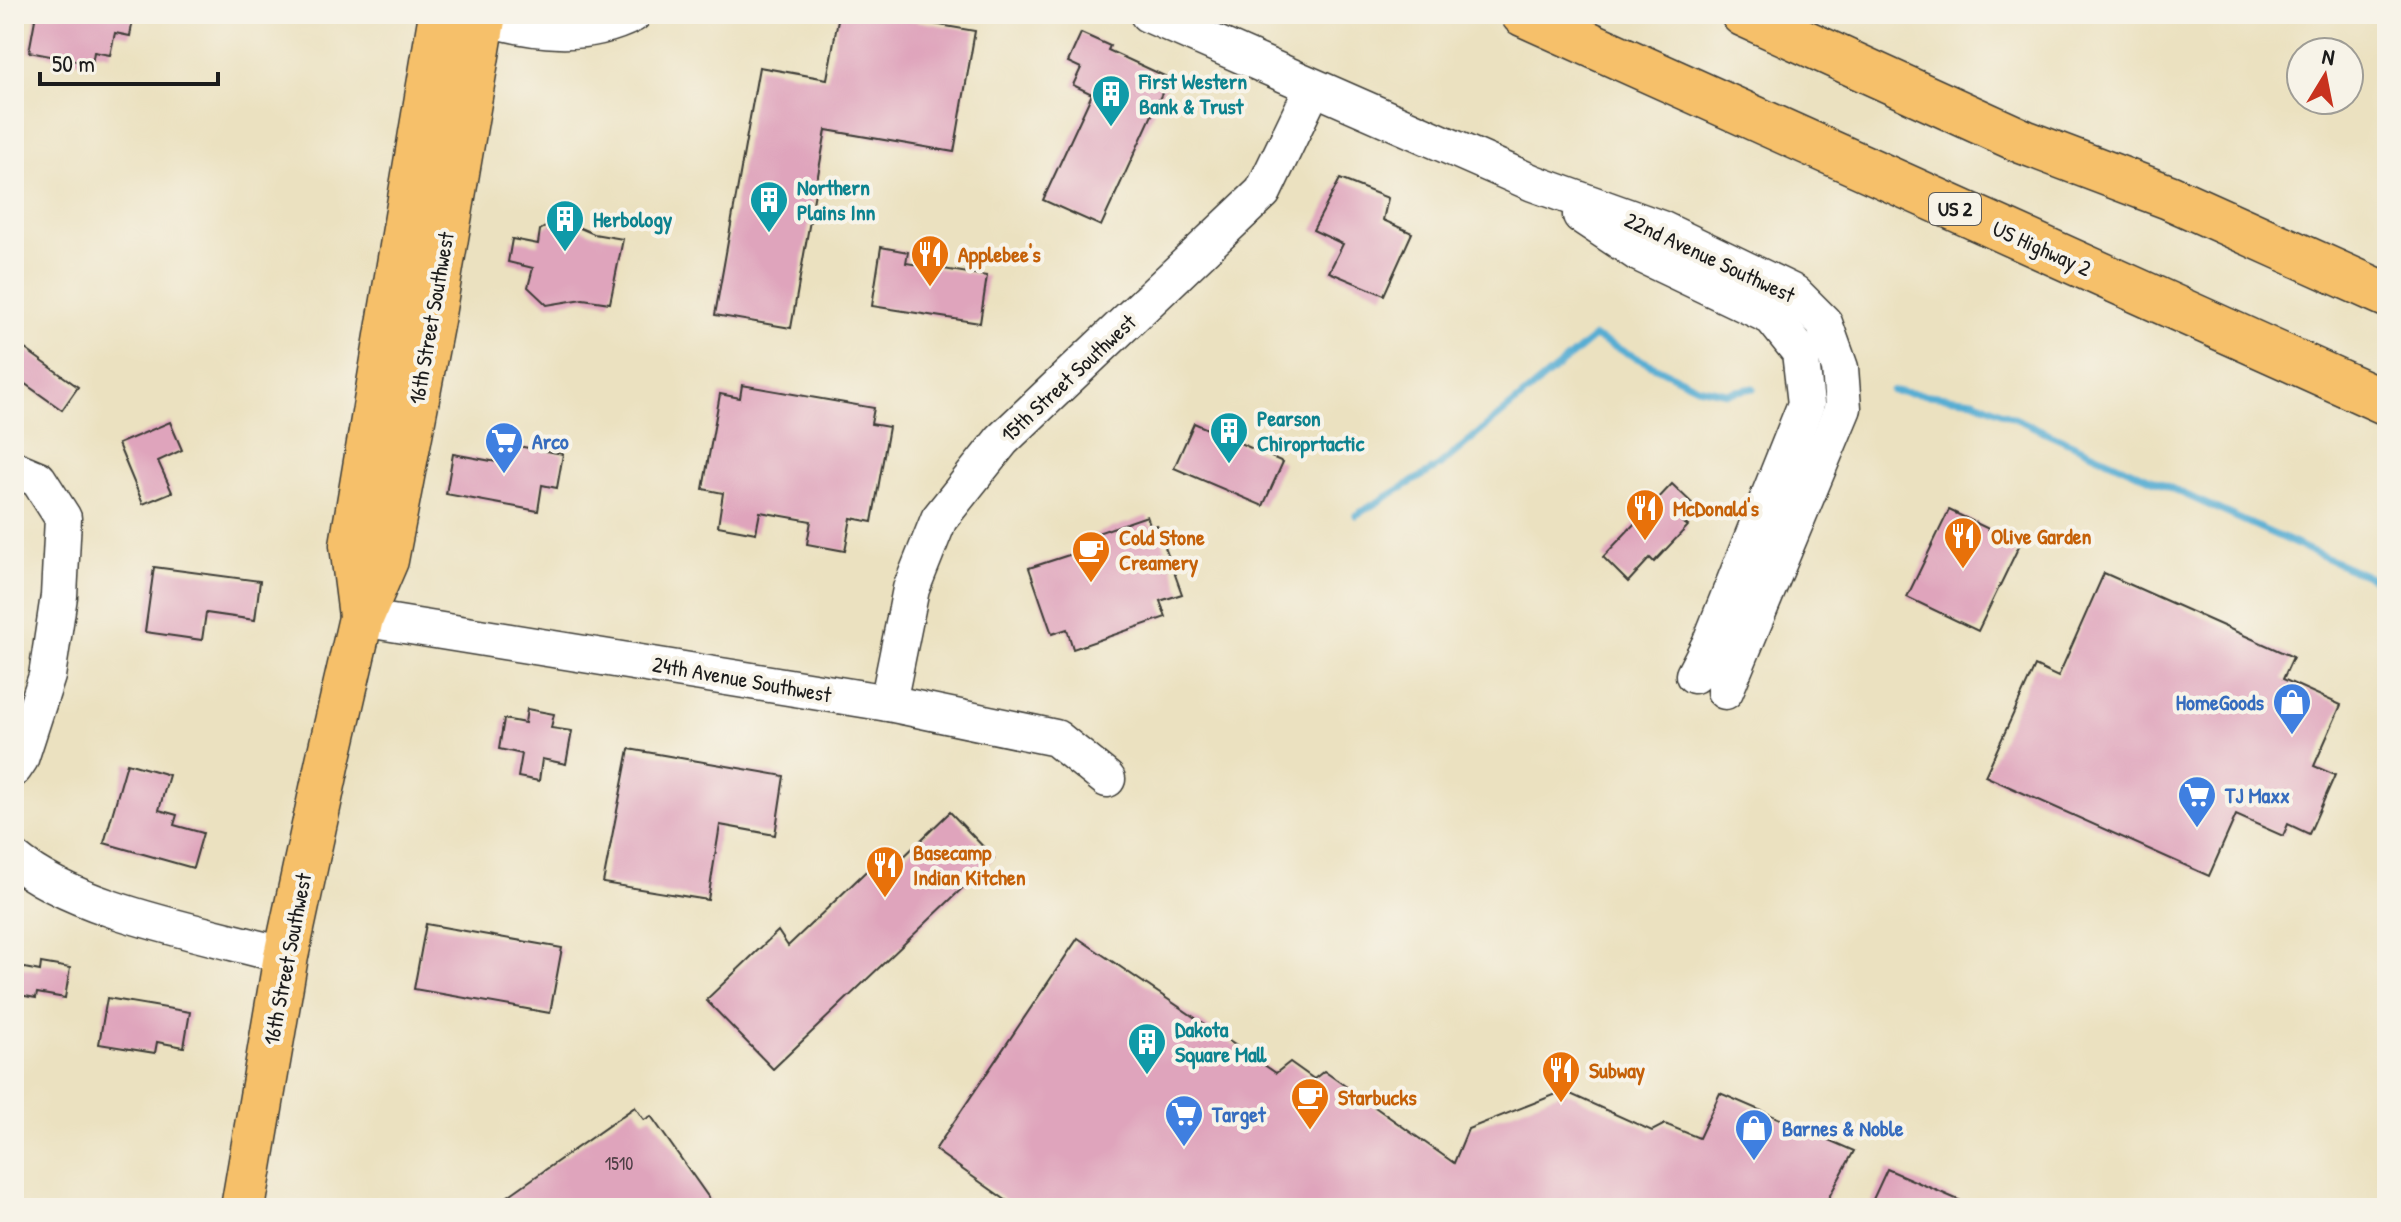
<svg xmlns="http://www.w3.org/2000/svg" width="2401" height="1222" viewBox="0 0 2401 1222" font-family="'Patrick Hand',sans-serif">
<style>
.lines{fill:none;stroke-linecap:round;stroke-linejoin:round}
.stream{stroke:#57add3;stroke-width:7}
.building{fill:#dfa4bc}
.minor-casing{stroke:#3b3a35;stroke-width:39}
.major-casing{stroke:#3b3a35;stroke-width:47}
.highway-casing{stroke:#3b3a35;stroke-width:47}
.minor{stroke:#fff;stroke-width:36}
.major{stroke:#f6c06b;stroke-width:44}
.highway{stroke:#f6c06b;stroke-width:44}
.labels{text-anchor:middle;stroke-width:8;stroke-linejoin:round;paint-order:stroke}
.number-label{font-size:18px;fill:#4d3e44}
.shield{fill:#f7f3e8;stroke:#5e5c59;stroke-width:2}
.shield-label{font-size:20px;font-weight:bold;fill:#1c1c1c}
.culture-label{font-size:22px;font-weight:bold;fill:#0d838f;stroke:#f7f3e8;text-anchor:start}
.street-label{font-size:22px;fill:#1c1c1c;stroke:#f7f3e8}
.food-label{font-size:22px;font-weight:bold;fill:#c56008;stroke:#f7f3e8;text-anchor:start}
.shop-label{font-size:22px;font-weight:bold;fill:#366cbe;stroke:#f7f3e8;text-anchor:start}
</style>
<rect width="100%" height="100%" fill="#f7f3e8"/>
<filter id="ink" filterUnits="userSpaceOnUse"><feTurbulence type="fractalNoise" baseFrequency=".0125" numOctaves="2"/><feDisplacementMap in="SourceGraphic" scale="16" xChannelSelector="R" yChannelSelector="G"/><feConvolveMatrix kernelMatrix="1 2 1 2 8 2 1 2 1" color-interpolation-filters="sRGB"/></filter>
<filter id="wash" filterUnits="userSpaceOnUse"><feTurbulence type="fractalNoise" baseFrequency=".006" numOctaves="4" result="noise"/><feDisplacementMap in="SourceGraphic" scale="32" xChannelSelector="R" yChannelSelector="G"/><feGaussianBlur stdDeviation="1.8" result="paint"/><feColorMatrix in="noise" values="0 0 0 0 0 0 0 0 0 0 0 0 0 0 0 0 0 1.4 0 .05"/><feComposite in="paint" operator="in"/></filter>
<g filter="url(#wash)">
<rect width="100%" height="100%" fill="#ebe1c0"/>
<g class="lines">
<g class="stream">
<path d="M 1892,391 L 1974,400 L 2387,585"/>
<path d="M 1356,515 L 1439,466 L 1594,337 L 1697,387 L 1727,393 L 1753,388"/>
</g>
</g>
<g id="blocks">
<g class="building">
<path d="M 36,14 L 134,14 L 130,36 L 115,33 L 110,55 L 94,52 L 92,64 L 29,52 Z"/>
<path d="M 839,14 L 876,14 L 975,31 L 954,152 L 826,130 L 791,328 L 715,315 L 759,67 L 827,79 Z"/>
<path d="M 1081,33 L 1110,46 L 1108,50 L 1169,78 L 1101,226 L 1043,200 L 1092,94 L 1073,85 L 1081,68 L 1068,62 Z"/>
<path d="M 1340,179 L 1388,198 L 1383,220 L 1412,233 L 1384,295 L 1329,272 L 1343,244 L 1313,230 Z"/>
<path d="M 559,219 L 594,234 L 623,239 L 610,303 L 583,299 L 547,305 L 528,287 L 533,268 L 508,262 L 512,239 L 538,244 L 540,230 Z"/>
<path d="M 881,247 L 908,252 L 906,263 L 987,276 L 980,323 L 872,306 Z"/>
<path d="M 14,341 L 78,387 L 62,410 L 14,376 Z"/>
<path d="M 742,385 L 874,408 L 871,424 L 889,427 L 872,522 L 851,518 L 845,551 L 807,544 L 811,521 L 760,512 L 756,533 L 718,526 L 723,493 L 703,489 L 720,394 L 740,398 Z"/>
<path d="M 170,422 L 182,450 L 158,461 L 172,492 L 143,504 L 118,444 Z"/>
<path d="M 1194,423 L 1283,462 L 1263,506 L 1174,468 Z"/>
<path d="M 512,445 L 563,454 L 557,488 L 542,485 L 538,511 L 446,494 L 453,454 L 508,464 Z"/>
<path d="M 1672,484 L 1696,507 L 1682,522 L 1688,526 L 1654,562 L 1650,558 L 1628,582 L 1603,557 Z"/>
<path d="M 1949,510 L 2020,544 L 1978,631 L 1907,597 Z"/>
<path d="M 1147,516 L 1151,527 L 1157,525 L 1182,594 L 1160,601 L 1166,617 L 1073,649 L 1067,629 L 1052,634 L 1029,568 L 1078,552 L 1074,541 Z"/>
<path d="M 154,567 L 260,581 L 255,620 L 206,613 L 202,640 L 145,632 Z"/>
<path d="M 2104,573 L 2293,657 L 2283,679 L 2341,705 L 2314,766 L 2335,775 L 2309,834 L 2288,824 L 2283,836 L 2236,815 L 2209,876 L 1985,776 L 2035,666 L 2058,677 Z"/>
<path d="M 527,709 L 554,714 L 551,728 L 572,731 L 566,764 L 542,759 L 539,781 L 518,777 L 522,754 L 499,749 L 504,719 L 525,723 Z"/>
<path d="M 629,749 L 784,776 L 775,835 L 720,825 L 708,900 L 603,883 Z"/>
<path d="M 127,763 L 169,775 L 159,810 L 177,815 L 174,825 L 203,833 L 193,868 L 104,843 Z"/>
<path d="M 950,812 L 994,858 L 773,1069 L 706,1000 L 778,931 L 788,946 L 881,857 L 892,868 Z"/>
<path d="M 426,924 L 562,948 L 550,1013 L 414,989 Z"/>
<path d="M 1078,938 L 1276,1073 L 1290,1062 L 1314,1079 L 1324,1071 L 1454,1163 L 1468,1129 L 1564,1091 L 1652,1131 L 1665,1124 L 1699,1138 L 1720,1093 L 1854,1151 L 1823,1208 L 1017,1208 L 935,1150 Z"/>
<path d="M 41,963 L 70,968 L 65,998 L 37,993 L 36,998 L 14,994 L 14,966 L 40,971 Z"/>
<path d="M 107,998 L 190,1012 L 184,1047 L 157,1042 L 155,1053 L 99,1044 Z"/>
<path d="M 635,1107 L 644,1120 L 651,1116 L 716,1208 L 491,1208 Z"/>
<path d="M 1887,1169 L 1977,1208 L 1869,1208 Z"/>
</g>
</g>
</g>
<g filter="url(#ink)">
<use href="#blocks" fill-opacity="0" stroke="#3b3a35" stroke-width="2"/>
<g class="lines">
<g class="minor-casing">
<g id="minor">
<path d="M 1148,14 L 1533,183 L 1661,229 L 1794,293 L 1824,323 L 1840,368 L 1843,408 L 1725,691"/>
<path d="M 484,17 C 534,31 585,39 633,14"/>
<path d="M 1581,215 L 1638,253 L 1772,317 L 1800,352 L 1806,404 L 1710,644 L 1694,675"/>
<path d="M 14,469 L 38,479 L 63,518 L 59,596 L 47,676 L 20,759 L 14,768"/>
<path d="M 361,618 L 888,703 L 1056,738 L 1107,779"/>
<path d="M 888,703 L 911,589 L 939,519 L 1002,440 L 1263,192 L 1313,88"/>
<path d="M 14,859 C 77,912 205,933 286,956"/>
</g>
</g>
<g class="major-casing">
<g id="major">
<path d="M 361,616 L 352,545 L 441,14"/>
<path d="M 243,1208 L 286,956 L 328,761 L 361,618 L 386,560 L 432,320 L 484,14"/>
</g>
</g>
<g class="highway-casing">
<g id="highway">
<path d="M 1523,14 L 2387,403"/>
<path d="M 1743,14 L 2024,142 L 2169,197 L 2387,295"/>
</g>
</g>
<use href="#minor" class="minor"/>
<use href="#major" class="major"/>
<use href="#highway" class="highway"/>
</g>
</g>
<defs>
<g id="building-pin" transform="scale(2)"><path d="M0 17L-7.5 6A9.5 9.5 0 1 1 7.5 6Z" fill="#0f9aa8" stroke="#f7f3e8"/><path d="M-4-6H4V6H1V3H-1V6H-4ZM-2.5-4.3h1.7v1.8h-1.7ZM.8-4.3h1.7v1.8H.8ZM-2.5-1h1.7V.8h-1.7ZM.8-1h1.7V.8H.8Z" fill="#fff"/></g>
<g id="restaurant-pin" transform="scale(2)"><path d="M0 17L-7.5 6A9.5 9.5 0 1 1 7.5 6Z" fill="#e8710a" stroke="#f7f3e8"/><path d="M-5-6h1v4h1v-4h1v4h1v-4h1v5L-1.5 .5V6h-2V.5L-5-1ZM5-6V6H3V1.5H1.5Q1.5-4 5-6Z" fill="#fff"/></g>
<g id="supermarket-pin" transform="scale(2)"><path d="M0 17L-7.5 6A9.5 9.5 0 1 1 7.5 6Z" fill="#3f7fe0" stroke="#f7f3e8"/><path d="M-6-5.5h2.5l.6 2H6L4.5 2H-2.5L-4.4-4H-6ZM-1.5 3.2a1.3 1.3 0 1 0 .1 0ZM3 3.2a1.3 1.3 0 1 0 .1 0Z" fill="#fff"/></g>
<g id="cafe-pin" transform="scale(2)"><path d="M0 17L-7.5 6A9.5 9.5 0 1 1 7.5 6Z" fill="#e8710a" stroke="#f7f3e8"/><path d="M-5.5-4.5H6V0H3Q3 3.5 0 3.5H-2.5Q-5.5 3.5-5.5 0ZM3-3.2v2h1.7v-2ZM-6 4.5H4V6H-6Z" fill="#fff"/></g>
<g id="shop-pin" transform="scale(2)"><path d="M0 17L-7.5 6A9.5 9.5 0 1 1 7.5 6Z" fill="#3f7fe0" stroke="#f7f3e8"/><path d="M-5-2.5h2.3a2.7 3.5 0 0 1 5.4 0H5L5.5 6h-11ZM-1.5-2.5h3a1.5 2.3 0 0 0-3 0Z" fill="#fff"/></g>
</defs>
<g fill-rule="evenodd">
<use href="#building-pin" x="1111" y="94"/>
<use href="#building-pin" x="769" y="200"/>
<use href="#building-pin" x="565" y="219"/>
<use href="#restaurant-pin" x="930" y="254"/>
<use href="#building-pin" x="1229" y="431"/>
<use href="#supermarket-pin" x="504" y="441"/>
<use href="#restaurant-pin" x="1645" y="508"/>
<use href="#restaurant-pin" x="1963" y="536"/>
<use href="#cafe-pin" x="1091" y="550"/>
<use href="#shop-pin" x="2292" y="702"/>
<use href="#supermarket-pin" x="2197" y="795"/>
<use href="#restaurant-pin" x="885" y="865"/>
<use href="#building-pin" x="1147" y="1042"/>
<use href="#restaurant-pin" x="1561" y="1070"/>
<use href="#cafe-pin" x="1310" y="1097"/>
<use href="#supermarket-pin" x="1184" y="1114"/>
<use href="#shop-pin" x="1754" y="1128"/>
</g>
<g class="labels">
<g class="number-label">
<text x="619" y="1170">1510</text>
</g>
<rect class="shield" x="1929" y="193" width="52" height="32" rx="6"/>
<g class="shield-label">
<text x="1955" y="216">US 2</text>
</g>
<g class="culture-label">
<text x="1139" y="89">First Western<tspan x="1139" dy="25">Bank &amp; Trust</tspan></text>
<text x="797" y="195">Northern<tspan x="797" dy="25">Plains Inn</tspan></text>
<text x="593" y="227">Herbology</text>
<text x="1257" y="426">Pearson<tspan x="1257" dy="25">Chiroprtactic</tspan></text>
<text x="1175" y="1037">Dakota<tspan x="1175" dy="25">Square Mall</tspan></text>
</g>
<g class="street-label">
<text transform="translate(2042 248) rotate(24)" y="8">US Highway 2</text>
<text transform="translate(1710 257) rotate(25)" y="8">22nd Avenue Southwest</text>
<text transform="translate(431 318) rotate(-80)" y="8">16th Street Southwest</text>
<text transform="translate(1068 378) rotate(-43)" y="8">15th Street Southwest</text>
<text transform="translate(742 679) rotate(10)" y="8">24th Avenue Southwest</text>
<text transform="translate(287 959) rotate(-79)" y="8">16th Street Southwest</text>
</g>
<g class="food-label">
<text x="958" y="262">Applebee's</text>
<text x="1673" y="516">McDonald's</text>
<text x="1991" y="544">Olive Garden</text>
<text x="1119" y="545">Cold Stone<tspan x="1119" dy="25">Creamery</tspan></text>
<text x="913" y="860">Basecamp<tspan x="913" dy="25">Indian Kitchen</tspan></text>
<text x="1589" y="1078">Subway</text>
<text x="1338" y="1105">Starbucks</text>
</g>
<g class="shop-label">
<text x="532" y="449">Arco</text>
<text x="2264" y="710" text-anchor="end">HomeGoods</text>
<text x="2225" y="803">TJ Maxx</text>
<text x="1212" y="1122">Target</text>
<text x="1782" y="1136">Barnes &amp; Noble</text>
</g>
</g>
<rect width="2401" height="1222" fill="none" stroke="#f7f3e8" stroke-width="48"/>
<g transform="translate(2325 76) rotate(10)"><circle r="38" fill="#f7f3e8" stroke="#9f9d96" stroke-width="2"/>
<path d="M0-6L14 30L0 20L-14 30Z" fill="#c8321e"/>
<text y="-12" font-size="22" font-weight="bold" text-anchor="middle" fill="#1c1c1c">N</text>
</g>
<path d="M40 72v12h178v-12" fill="none" stroke="#1c1c1c" stroke-width="4"/>
<text x="52" y="72" font-size="24" fill="#1c1c1c" stroke="#f7f3e8" stroke-width="6" paint-order="stroke">50 m</text>
</svg>
